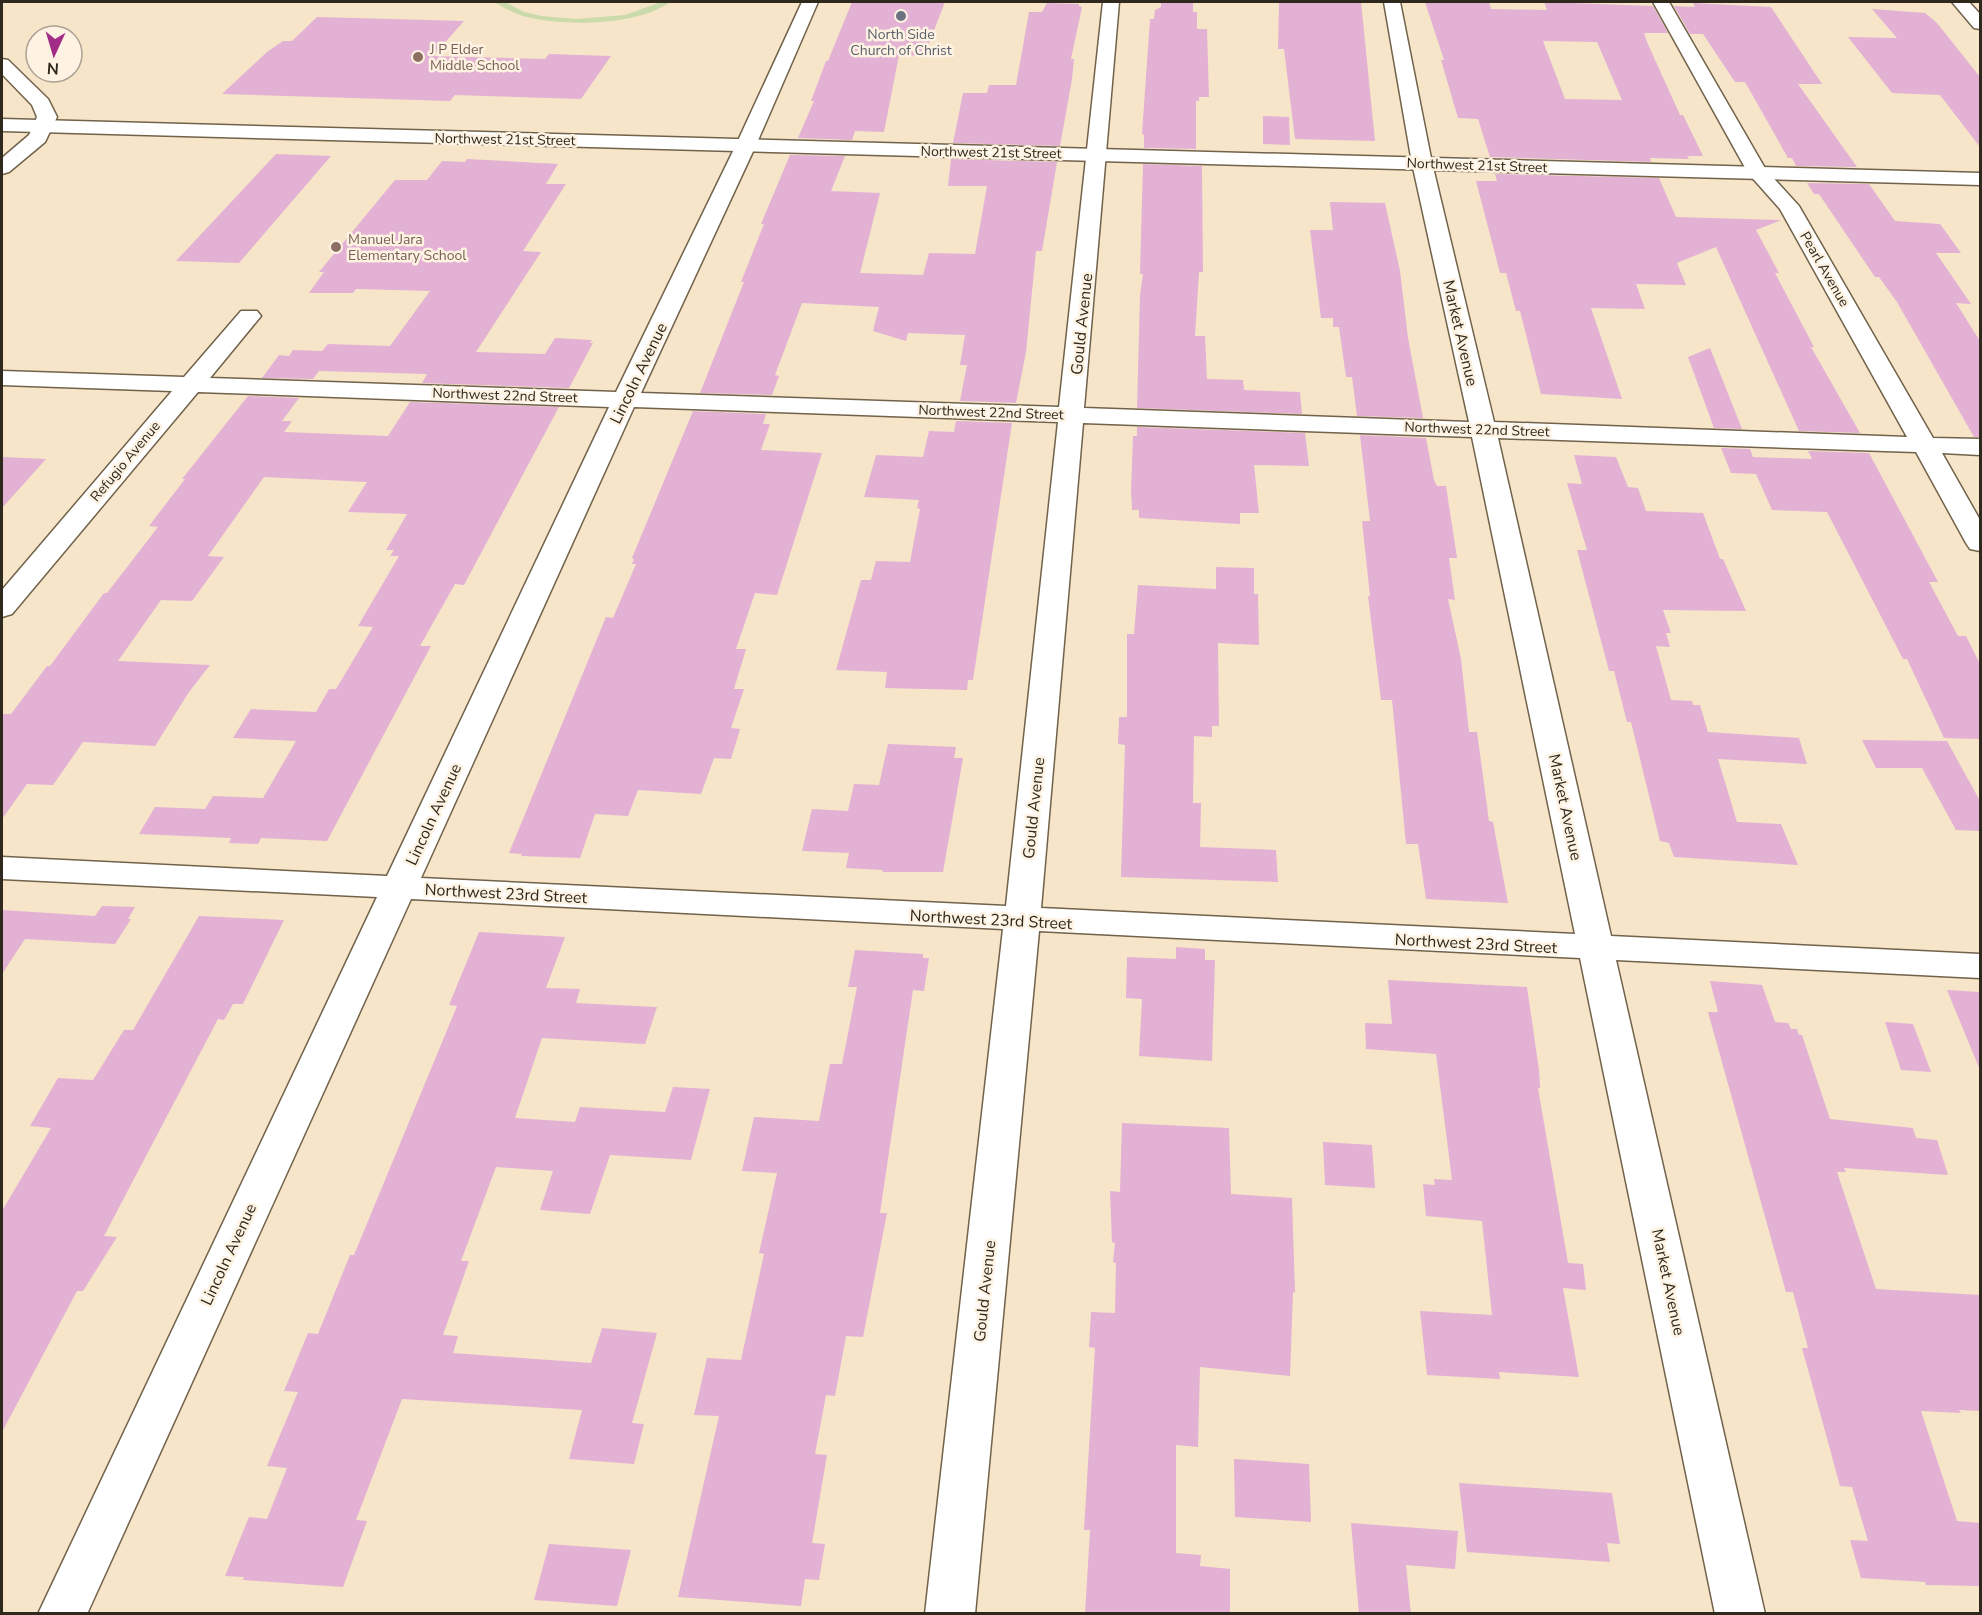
<svg xmlns="http://www.w3.org/2000/svg" width="1982" height="1615" viewBox="0 0 1982 1615" font-family="'Nunito Sans',sans-serif">
<style>
.green{fill:#cbdaab}
.building{fill:#e2b1d4;fill-rule:evenodd}
.lines{fill:none;stroke-linecap:round;stroke-linejoin:round}
.minor-casing{stroke:#71624a;stroke-width:3}
.tertiary-casing{stroke:#71624a;stroke-width:3}
.minor{fill:#fff;fill-rule:evenodd}
.tertiary{fill:#fff;fill-rule:evenodd}
.worship-dot{fill:#6b7280;stroke:#fef3e3;stroke-width:2}
.education-dot{fill:#8d6e63;stroke:#fef3e3;stroke-width:2}
.labels{text-anchor:middle;stroke-width:5;stroke-linejoin:round;paint-order:stroke}
.far-worship-label{font-size:14px;fill:#5b616d;stroke:#fef3e3}
.far-education-label{font-size:14px;fill:#785e54;stroke:#fef3e3;text-anchor:start}
.far-street-label{font-size:14px;fill:#2e281d;stroke:#fef3e3}
.street-label{font-size:16px;fill:#2e281d;stroke:#fef3e3}
</style>
<rect width="100%" height="100%" fill="#f6e5c9"/>
<path class="green" d="M 494,2 L 505,2 L 524,12 L 542,16 L 576,19 L 625,15 L 661,2 L 670,2 C 638,26 562,27 523,16 C 513,13 503,7 494,2 Z"/>
<g class="building">
<path d="M 852,2 L 945,2 L 924,56 L 899,55 L 884,132 L 855,131 L 852,140 L 798,138 L 814,101 L 811,101 L 826,61 L 828,61 Z"/>
<path d="M 1161,2 L 1193,2 L 1193,12 L 1197,12 L 1197,29 L 1207,29 L 1209,97 L 1199,97 L 1199,101 L 1196,101 L 1196,149 L 1144,148 L 1144,135 L 1142,134 L 1150,19 L 1154,19 L 1155,10 L 1161,7 Z"/>
<path d="M 1330,2 L 1361,2 L 1375,141 L 1295,139 L 1284,49 L 1278,49 L 1279,3 Z"/>
<path d="M 1425,2 L 1489,2 L 1491,9 L 1547,10 L 1544,2 L 1653,6 L 1668,33 L 1644,33 L 1647,42 L 1680,115 L 1683,115 L 1703,156 L 1687,156 L 1689,159 L 1650,158 L 1651,162 L 1490,157 L 1478,119 L 1458,118 L 1441,60 L 1444,60 ZM 1543,41 L 1597,42 L 1622,100 L 1565,99 Z"/>
<path d="M 1047,3 L 1079,4 L 1079,6 L 1082,7 L 1071,59 L 1074,59 L 1072,79 L 1060,146 L 953,143 L 963,93 L 987,93 L 989,85 L 1016,85 L 1029,12 L 1042,12 Z"/>
<path d="M 1693,3 L 1771,7 L 1822,84 L 1798,84 L 1857,167 L 1796,166 L 1792,158 L 1788,158 L 1745,82 L 1735,82 L 1703,34 L 1690,34 L 1674,6 L 1695,7 Z"/>
<path d="M 1872,9 L 1925,13 L 1937,23 L 1980,77 L 1980,147 L 1940,95 L 1892,93 L 1848,37 L 1897,38 Z"/>
<path d="M 317,17 L 464,21 L 433,56 L 545,59 L 549,54 L 611,56 L 581,99 L 455,95 L 450,101 L 222,94 L 267,52 L 283,41 L 292,41 Z"/>
<path d="M 1263,116 L 1289,117 L 1290,145 L 1263,144 Z"/>
<path d="M 276,154 L 331,156 L 239,263 L 176,261 Z"/>
<path d="M 790,155 L 845,156 L 831,191 L 880,193 L 860,273 L 923,275 L 929,253 L 975,254 L 987,186 L 948,186 L 951,159 L 1057,162 L 1042,251 L 1036,251 L 1026,352 L 1016,403 L 960,401 L 967,365 L 960,365 L 965,335 L 908,333 L 906,341 L 873,331 L 879,307 L 802,303 L 775,375 L 779,376 L 772,395 L 700,393 L 744,282 L 741,282 L 764,224 L 761,224 Z"/>
<path d="M 467,159 L 558,164 L 546,184 L 566,184 L 523,251 L 541,252 L 476,352 L 545,354 L 555,338 L 592,340 L 590,343 L 593,343 L 569,388 L 422,383 L 427,374 L 319,371 L 313,379 L 262,378 L 279,355 L 289,356 L 293,350 L 322,351 L 328,344 L 390,346 L 430,291 L 356,289 L 353,293 L 309,293 L 324,272 L 319,272 L 395,180 L 427,180 L 442,161 L 465,162 Z"/>
<path d="M 1143,164 L 1202,166 L 1203,272 L 1199,272 L 1195,336 L 1205,336 L 1207,379 L 1243,380 L 1244,390 L 1300,392 L 1302,414 L 1137,408 L 1140,295 L 1143,274 L 1140,274 Z"/>
<path d="M 1495,174 L 1659,178 L 1676,217 L 1781,220 L 1756,230 L 1779,273 L 1775,273 L 1814,347 L 1811,347 L 1860,433 L 1799,431 L 1716,247 L 1677,263 L 1686,285 L 1636,284 L 1645,309 L 1591,308 L 1622,399 L 1541,394 L 1520,311 L 1516,311 L 1506,273 L 1500,273 L 1476,181 L 1497,181 Z"/>
<path d="M 1807,183 L 1869,184 L 1895,221 L 1940,224 L 1961,253 L 1936,253 L 1971,304 L 1956,303 L 1980,341 L 1980,437 L 1974,437 L 1897,302 L 1879,277 L 1875,277 L 1819,194 L 1814,194 Z"/>
<path d="M 1330,202 L 1385,203 L 1400,271 L 1408,338 L 1423,418 L 1357,416 L 1352,377 L 1346,377 L 1339,327 L 1333,327 L 1333,318 L 1321,318 L 1310,230 L 1333,230 Z"/>
<path d="M 1710,348 L 1742,429 L 1714,428 L 1688,357 Z"/>
<path d="M 248,396 L 299,398 L 282,421 L 292,421 L 284,432 L 388,436 L 410,402 L 559,407 L 464,585 L 455,584 L 420,646 L 431,646 L 327,841 L 261,838 L 258,844 L 229,843 L 231,838 L 139,834 L 155,807 L 205,809 L 213,796 L 263,798 L 296,741 L 233,738 L 251,709 L 316,712 L 329,689 L 336,689 L 373,627 L 358,626 L 399,556 L 390,556 L 394,550 L 386,550 L 407,514 L 348,512 L 367,482 L 264,477 L 208,556 L 224,557 L 192,601 L 161,600 L 118,661 L 210,665 L 189,692 L 155,746 L 83,742 L 53,785 L 27,784 L 2,819 L 2,714 L 11,714 L 47,666 L 50,666 L 104,593 L 107,593 L 158,527 L 149,526 L 185,479 L 182,479 Z"/>
<path d="M 693,411 L 766,414 L 763,424 L 770,424 L 761,450 L 822,453 L 777,595 L 755,593 L 736,649 L 746,649 L 734,689 L 744,689 L 731,728 L 740,729 L 731,759 L 714,758 L 701,794 L 638,790 L 628,816 L 595,814 L 580,858 L 521,856 L 522,854 L 509,853 L 606,617 L 613,618 L 636,564 L 632,564 L 634,559 L 632,558 Z"/>
<path d="M 956,421 L 1012,423 L 973,680 L 968,680 L 967,690 L 885,688 L 887,672 L 836,670 L 861,580 L 871,580 L 876,561 L 910,562 L 920,509 L 917,508 L 919,500 L 864,497 L 876,455 L 923,457 L 929,431 L 954,432 Z"/>
<path d="M 1137,427 L 1305,433 L 1309,466 L 1254,465 L 1259,513 L 1240,513 L 1240,524 L 1139,518 L 1139,510 L 1132,510 L 1131,490 L 1133,436 L 1137,436 Z"/>
<path d="M 1360,435 L 1426,438 L 1434,480 L 1437,486 L 1446,486 L 1457,558 L 1449,558 L 1455,600 L 1448,599 L 1461,659 L 1469,732 L 1477,732 L 1489,821 L 1493,822 L 1508,903 L 1426,899 L 1418,844 L 1406,844 L 1392,700 L 1381,700 L 1368,596 L 1370,596 L 1362,521 L 1370,521 Z"/>
<path d="M 1721,448 L 1750,449 L 1753,457 L 1812,459 L 1808,451 L 1869,453 L 1938,582 L 1929,582 L 1958,636 L 1966,636 L 1980,664 L 1980,739 L 1944,738 L 1907,659 L 1903,659 L 1827,512 L 1772,510 L 1756,474 L 1731,473 Z"/>
<path d="M 1574,455 L 1616,457 L 1628,487 L 1638,488 L 1646,511 L 1703,513 L 1720,559 L 1723,559 L 1746,611 L 1663,610 L 1671,633 L 1666,633 L 1670,647 L 1656,646 L 1671,700 L 1692,701 L 1693,705 L 1700,705 L 1708,732 L 1799,738 L 1807,764 L 1718,759 L 1737,822 L 1781,824 L 1798,865 L 1674,857 L 1669,843 L 1660,841 L 1631,722 L 1627,722 L 1614,671 L 1609,671 L 1577,550 L 1587,550 L 1567,483 L 1582,484 Z"/>
<path d="M 2,457 L 46,459 L 2,508 Z"/>
<path d="M 1216,567 L 1254,568 L 1254,594 L 1258,594 L 1259,645 L 1218,643 L 1219,726 L 1212,726 L 1212,737 L 1194,736 L 1193,803 L 1201,803 L 1200,847 L 1276,850 L 1278,882 L 1121,877 L 1125,745 L 1118,744 L 1119,717 L 1127,717 L 1127,634 L 1134,634 L 1138,585 L 1216,589 Z"/>
<path d="M 1862,740 L 1947,741 L 1980,801 L 1980,831 L 1956,830 L 1922,768 L 1876,768 Z"/>
<path d="M 888,744 L 956,747 L 954,758 L 963,758 L 943,872 L 882,872 L 883,870 L 846,868 L 849,853 L 802,851 L 812,809 L 848,811 L 854,784 L 879,785 Z"/>
<path d="M 102,906 L 135,907 L 128,919 L 131,919 L 115,944 L 25,939 L 2,974 L 2,910 L 95,916 Z"/>
<path d="M 199,916 L 284,920 L 243,1004 L 233,1004 L 224,1020 L 218,1019 L 104,1236 L 117,1237 L 83,1291 L 77,1291 L 2,1432 L 2,1211 L 51,1128 L 30,1126 L 58,1078 L 93,1080 L 124,1030 L 133,1030 Z"/>
<path d="M 479,932 L 565,937 L 546,988 L 580,989 L 576,1003 L 657,1007 L 645,1044 L 542,1038 L 515,1118 L 575,1122 L 580,1107 L 665,1112 L 673,1087 L 710,1089 L 691,1160 L 610,1155 L 590,1214 L 540,1210 L 553,1171 L 496,1167 L 461,1261 L 469,1261 L 443,1335 L 458,1336 L 453,1353 L 591,1363 L 602,1328 L 657,1333 L 632,1423 L 644,1424 L 634,1464 L 569,1459 L 582,1410 L 402,1399 L 356,1520 L 367,1521 L 343,1587 L 243,1580 L 244,1577 L 225,1576 L 249,1517 L 267,1519 L 287,1468 L 267,1466 L 298,1392 L 284,1391 L 308,1333 L 318,1334 L 350,1255 L 354,1255 L 457,1006 L 449,1005 Z"/>
<path d="M 1176,947 L 1205,949 L 1205,960 L 1215,960 L 1212,1061 L 1139,1056 L 1142,999 L 1126,998 L 1127,957 L 1176,959 Z"/>
<path d="M 855,950 L 923,954 L 923,958 L 929,958 L 924,991 L 913,990 L 880,1213 L 887,1213 L 863,1337 L 846,1336 L 835,1396 L 826,1395 L 815,1454 L 827,1455 L 812,1543 L 825,1544 L 819,1580 L 805,1579 L 801,1606 L 678,1597 L 719,1416 L 694,1415 L 707,1358 L 741,1360 L 764,1254 L 759,1253 L 777,1173 L 742,1171 L 754,1117 L 819,1121 L 830,1064 L 842,1064 L 857,987 L 848,987 Z"/>
<path d="M 1388,980 L 1527,987 L 1539,1070 L 1540,1088 L 1538,1088 L 1568,1263 L 1583,1264 L 1586,1290 L 1563,1288 L 1579,1377 L 1499,1372 L 1500,1379 L 1427,1375 L 1420,1311 L 1492,1315 L 1482,1221 L 1426,1216 L 1423,1184 L 1435,1185 L 1434,1179 L 1452,1180 L 1436,1054 L 1366,1049 L 1365,1023 L 1392,1024 Z"/>
<path d="M 1710,981 L 1762,985 L 1775,1022 L 1788,1023 L 1791,1029 L 1797,1029 L 1799,1035 L 1802,1035 L 1830,1119 L 1913,1128 L 1916,1138 L 1937,1140 L 1948,1175 L 1844,1168 L 1846,1172 L 1837,1172 L 1876,1289 L 1980,1295 L 1980,1411 L 1959,1410 L 1961,1413 L 1921,1411 L 1957,1521 L 1980,1523 L 1980,1586 L 1926,1585 L 1925,1582 L 1861,1578 L 1850,1540 L 1868,1541 L 1852,1487 L 1840,1486 L 1822,1420 L 1802,1348 L 1808,1348 L 1793,1292 L 1786,1292 L 1708,1012 L 1718,1012 Z"/>
<path d="M 1947,990 L 1980,992 L 1980,1070 Z"/>
<path d="M 1885,1022 L 1913,1024 L 1931,1072 L 1901,1070 Z"/>
<path d="M 1122,1123 L 1229,1128 L 1231,1194 L 1292,1198 L 1295,1293 L 1293,1292 L 1290,1376 L 1200,1367 L 1198,1447 L 1176,1445 L 1176,1553 L 1201,1555 L 1200,1566 L 1230,1569 L 1230,1614 L 1085,1614 L 1090,1530 L 1084,1530 L 1095,1348 L 1089,1347 L 1091,1312 L 1115,1313 L 1116,1263 L 1113,1262 L 1115,1243 L 1112,1242 L 1110,1191 L 1120,1192 Z"/>
<path d="M 1323,1142 L 1372,1145 L 1375,1188 L 1325,1185 Z"/>
<path d="M 1234,1459 L 1309,1464 L 1311,1522 L 1235,1517 Z"/>
<path d="M 1459,1483 L 1612,1493 L 1620,1544 L 1607,1543 L 1610,1562 L 1467,1552 Z"/>
<path d="M 1351,1523 L 1458,1531 L 1455,1569 L 1406,1565 L 1411,1614 L 1359,1614 Z"/>
<path d="M 549,1544 L 631,1550 L 617,1606 L 534,1600 Z"/>
</g>
<g class="lines">
<g class="minor-casing">
<g id="minor">
<path d="M 802,2 L 818,2 L 756,145 L 641,393 L 1059,407 L 1103,2 L 1119,2 L 1084,408 L 1469,422 L 1412,163 L 1384,2 L 1400,2 L 1432,163 L 1494,422 L 1907,437 L 1780,209 L 1748,173 L 1653,2 L 1669,2 L 1766,170 L 1799,206 L 1933,438 L 1980,439 L 1980,455 L 1942,453 L 1980,520 L 1980,551 L 1970,549 L 1966,543 L 1916,452 L 1498,438 L 1611,936 L 1980,954 L 1980,978 L 1616,960 L 1765,1614 L 1715,1614 L 1580,958 L 1039,931 L 975,1614 L 925,1614 L 1003,929 L 411,899 L 87,1614 L 38,1614 L 377,897 L 2,879 L 2,857 L 387,876 L 609,407 L 198,392 L 12,614 L 2,617 L 2,590 L 172,391 L 2,385 L 2,371 L 184,377 L 241,311 L 257,311 L 261,316 L 210,378 L 616,392 L 736,145 ZM 634,407 L 1058,422 L 1006,906 L 421,878 ZM 1083,423 L 1472,437 L 1575,934 L 1041,908 Z"/>
<path d="M 1952,2 L 1969,2 L 1980,14 L 1980,29 L 1974,28 Z"/>
<path d="M 2,59 L 8,60 L 48,99 L 57,117 L 45,142 L 9,172 L 2,174 L 2,158 L 29,135 L 37,117 L 32,105 L 2,74 Z"/>
</g>
</g>
<g class="tertiary-casing">
<path id="tertiary" d="M 2,119 L 1980,173 L 1980,185 L 2,131 Z"/>
</g>
<use href="#minor" class="minor"/>
<use href="#tertiary" class="tertiary"/>
</g>
<circle class="worship-dot" cx="901" cy="16" r="6"/>
<g class="education-dot">
<circle cx="418" cy="57" r="6"/>
<circle cx="336" cy="247" r="6"/>
</g>
<g class="labels">
<g class="far-worship-label">
<text x="901" y="39">North Side<tspan x="901" dy="16">Church of Christ</tspan></text>
</g>
<g class="far-education-label">
<text x="430" y="54">J P Elder<tspan x="430" dy="16">Middle School</tspan></text>
<text x="348" y="244">Manuel Jara<tspan x="348" dy="16">Elementary School</tspan></text>
</g>
<g class="far-street-label">
<text transform="translate(505 139) rotate(1)" y="5">Northwest 21st Street</text>
<text transform="translate(991 152) rotate(1)" y="5">Northwest 21st Street</text>
<text transform="translate(1477 165) rotate(2)" y="5">Northwest 21st Street</text>
<text transform="translate(1825 269) rotate(60)" y="5">Pearl Avenue</text>
<text transform="translate(505 395) rotate(2)" y="5">Northwest 22nd Street</text>
<text transform="translate(991 412) rotate(2)" y="5">Northwest 22nd Street</text>
<text transform="translate(1477 429) rotate(2)" y="5">Northwest 22nd Street</text>
<text transform="translate(125 461) rotate(-50)" y="5">Refugio Avenue</text>
</g>
<g class="street-label">
<text transform="translate(1081 324) rotate(-84)" y="6">Gould Avenue</text>
<text transform="translate(1461 333) rotate(77)" y="6">Market Avenue</text>
<text transform="translate(638 373) rotate(-64)" y="6">Lincoln Avenue</text>
<text transform="translate(1566 807) rotate(78)" y="6">Market Avenue</text>
<text transform="translate(1033 808) rotate(-84)" y="6">Gould Avenue</text>
<text transform="translate(433 814) rotate(-65)" y="6">Lincoln Avenue</text>
<text transform="translate(506 893) rotate(3)" y="6">Northwest 23rd Street</text>
<text transform="translate(991 919) rotate(3)" y="6">Northwest 23rd Street</text>
<text transform="translate(1476 943) rotate(3)" y="6">Northwest 23rd Street</text>
<text transform="translate(228 1254) rotate(-65)" y="6">Lincoln Avenue</text>
<text transform="translate(1669 1282) rotate(78)" y="6">Market Avenue</text>
<text transform="translate(984 1291) rotate(-84)" y="6">Gould Avenue</text>
</g>
</g>
<rect width="1982" height="1615" fill="none" stroke="#2e281d" stroke-width="6"/>
<g transform="translate(54 54) rotate(184)"><circle r="28" fill="#fef3e3" stroke="#aba294" stroke-width="1.5"/>
<path d="M0-4.5L10 22L0 15L-10 22Z" fill="#a22d87"/>
<text y="-9" font-size="16" font-weight="bold" text-anchor="middle" fill="#2e281d">N</text>
</g>
</svg>
